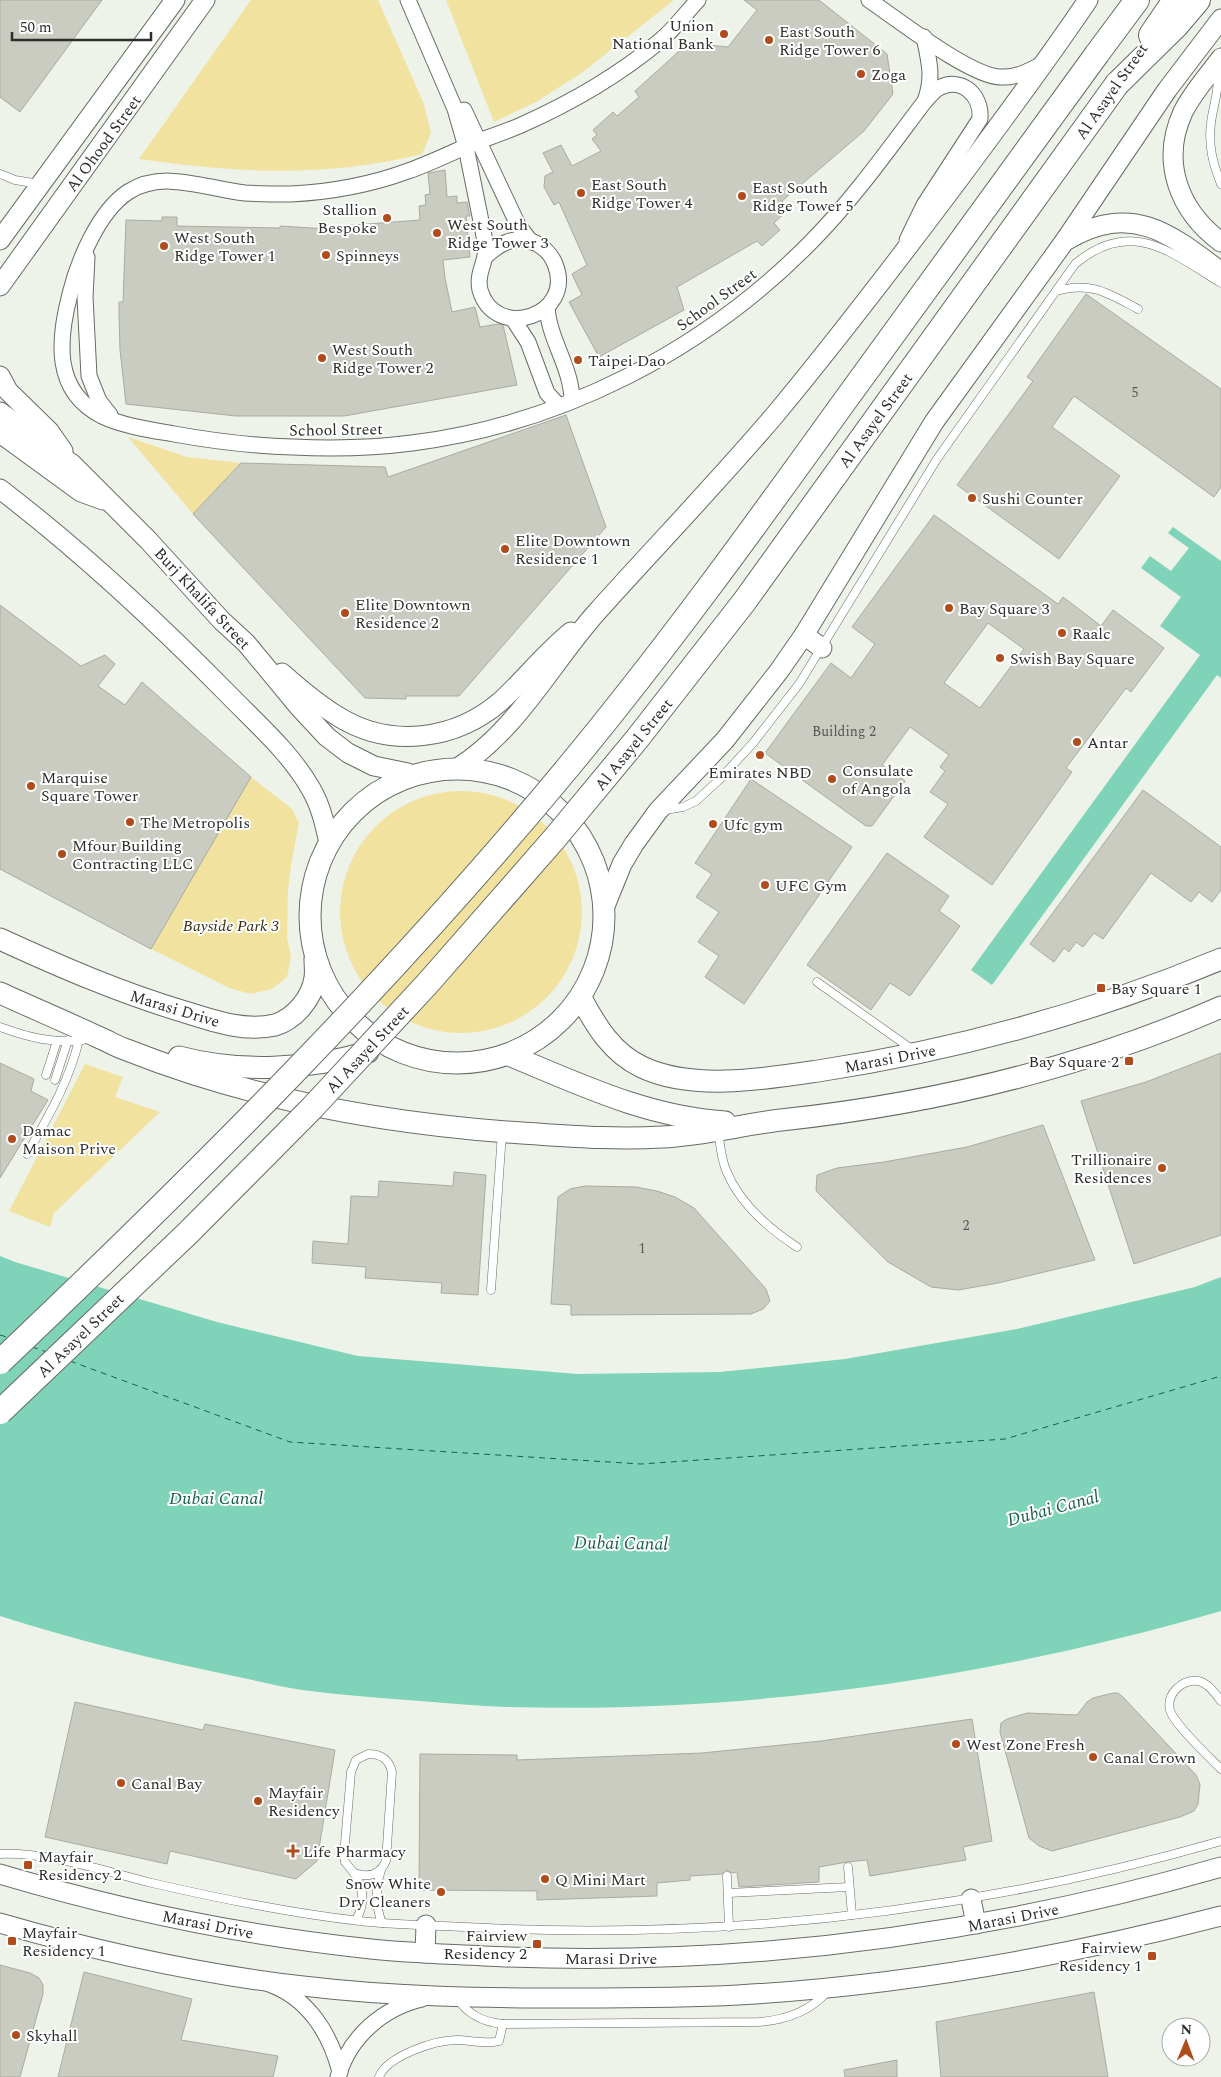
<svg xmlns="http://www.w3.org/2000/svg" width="1221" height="2077" viewBox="0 0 1221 2077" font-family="Spectral,serif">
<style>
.green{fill:#f1e29f}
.water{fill:#7ed3b8}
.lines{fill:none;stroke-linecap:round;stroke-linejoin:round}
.ferry{stroke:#1a5e4c;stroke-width:1;stroke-dasharray:6 5;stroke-linecap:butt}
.building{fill:#caccc2;stroke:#a9aba1;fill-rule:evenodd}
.service-casing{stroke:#666c63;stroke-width:9}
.minor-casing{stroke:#666c63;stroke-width:17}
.tertiary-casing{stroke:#666c63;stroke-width:21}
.secondary-casing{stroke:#666c63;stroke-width:23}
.primary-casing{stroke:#666c63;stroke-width:26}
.service{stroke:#fff;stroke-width:8}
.minor{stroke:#fff;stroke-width:15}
.tertiary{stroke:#fff;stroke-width:19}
.secondary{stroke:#fff;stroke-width:21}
.primary{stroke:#fff;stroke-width:24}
.primary-bridge-casing{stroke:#666c63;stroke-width:26;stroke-linecap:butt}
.primary-bridge{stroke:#fff;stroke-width:24}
.poi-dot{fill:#b04b1c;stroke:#fff;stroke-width:2}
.labels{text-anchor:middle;stroke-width:4;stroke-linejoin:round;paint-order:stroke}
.number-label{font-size:14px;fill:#535650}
.poi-label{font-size:16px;fill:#2b2e2a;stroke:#fff;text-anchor:start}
.street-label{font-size:16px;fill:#2b2e2a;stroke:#fff}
.park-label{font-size:16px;font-style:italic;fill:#342e0e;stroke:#fff}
.water-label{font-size:18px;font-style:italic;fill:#1a5e4c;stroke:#fff}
</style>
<rect width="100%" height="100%" fill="#edf3e9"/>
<g class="green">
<path d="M 251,0 L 378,0 L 424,104 L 431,133 L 422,154 C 324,178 238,173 139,159 Z"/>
<path d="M 446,0 L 674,0 L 583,72 L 536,102 L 494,122 Z"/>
<path d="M 128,437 L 187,457 L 241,463 L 193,514 Z"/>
<path d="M 251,777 L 292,809 L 299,823 L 291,865 L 288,890 L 287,937 L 291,957 L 287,977 L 272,989 L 251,994 L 229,988 L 151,949 Z"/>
<circle cx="461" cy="912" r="121"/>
<path d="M 85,1064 L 123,1077 L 115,1097 L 160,1112 L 54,1213 L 50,1227 L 9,1211 Z"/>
</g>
<g class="water">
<path d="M 1173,527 L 1221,561 L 1221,678 L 1217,675 L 992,985 L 971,970 L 1200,655 L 1160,626 L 1181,597 L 1141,568 L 1150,556 L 1171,571 L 1189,548 L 1168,533 Z"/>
<path d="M 0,1256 L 15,1262 L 217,1322 L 358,1356 L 577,1374 L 720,1372 L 845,1359 L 1017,1329 L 1195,1287 L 1221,1277 L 1221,1611 C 990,1678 748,1714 507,1707 C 478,1706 449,1703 420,1701 C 381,1698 341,1695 302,1690 C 278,1686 253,1680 229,1675 C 152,1659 75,1640 0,1616 Z"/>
</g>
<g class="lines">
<g class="ferry">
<path d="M 0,1335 L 10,1338"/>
<path d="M 32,1347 L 47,1352"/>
<path d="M 70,1361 L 290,1442 L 641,1464 L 1005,1439 L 1221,1376"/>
</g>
</g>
<g class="building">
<path d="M 0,0 L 102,0 L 20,112 L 0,97 Z"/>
<path d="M 744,0 L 819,0 L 887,54 L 893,94 L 864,131 L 782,201 L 789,209 L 774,223 L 780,230 L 762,246 L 757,241 L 677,287 L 684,310 L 599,357 L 569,302 L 582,295 L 572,274 L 587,265 L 559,202 L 554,205 L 544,187 L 545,176 L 553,172 L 543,153 L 561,145 L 572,166 L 601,151 L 592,139 L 597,135 L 593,130 L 613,112 L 617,116 L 639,97 L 635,91 L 687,44 L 692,49 L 698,44 L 728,47 L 757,10 Z"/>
<path d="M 445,170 L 447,197 L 457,196 L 457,203 L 467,202 L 470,216 L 466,216 L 470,257 L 443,260 L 445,278 L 452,312 L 475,307 L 480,327 L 498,324 L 503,325 L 517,385 L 344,416 L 236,416 L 126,404 L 120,350 L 119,313 L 119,302 L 123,302 L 126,220 L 162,221 L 162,217 L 177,217 L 177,226 L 280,228 L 280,226 L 329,229 L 329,227 L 420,220 L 419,206 L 426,205 L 425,195 L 430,194 L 428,173 Z"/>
<path d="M 1086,294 L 1221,389 L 1221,487 L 1214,497 L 1074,396 L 1052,427 L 1120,476 L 1059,559 L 957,485 L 1033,381 L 1027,377 Z"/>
<path d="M 566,415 L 606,527 L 459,696 L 406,696 L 406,699 L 365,698 L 193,514 L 241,463 L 385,467 L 388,477 Z"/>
<path d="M 934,515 L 1058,604 L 1063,597 L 1101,626 L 1113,610 L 1164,648 L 1131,692 L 1126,688 L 1066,768 L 1072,772 L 992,885 L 924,837 L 948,804 L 930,792 L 945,771 L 940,767 L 949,755 L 910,727 L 882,765 L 905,781 L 872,826 L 866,826 L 765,753 L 831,663 L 851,678 L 875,644 L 852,627 ZM 988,623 L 1024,649 L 980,708 L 944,683 Z"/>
<path d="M 0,605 L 81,666 L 105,655 L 115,664 L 98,686 L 125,705 L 142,682 L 251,777 L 151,949 L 0,869 Z"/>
<path d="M 751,779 L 852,847 L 744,1004 L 705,977 L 719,956 L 698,942 L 719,912 L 696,897 L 712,874 L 695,863 Z"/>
<path d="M 1143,790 L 1221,847 L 1221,890 L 1212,902 L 1199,892 L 1191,902 L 1151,873 L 1103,939 L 1094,933 L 1083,947 L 1076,942 L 1069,952 L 1064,948 L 1054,962 L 1030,944 Z"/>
<path d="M 887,853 L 949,896 L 939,911 L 960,926 L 910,996 L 890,983 L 871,1010 L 807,965 Z"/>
<path d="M 1221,1053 L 1221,1235 L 1134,1264 L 1081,1101 L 1146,1082 Z"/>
<path d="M 0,1063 L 34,1079 L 31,1091 L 48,1100 L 0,1178 Z"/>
<path d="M 1043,1125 L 1095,1260 L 998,1283 L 958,1290 L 931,1287 L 888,1262 L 816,1191 L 817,1175 L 837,1168 L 884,1162 L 967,1147 Z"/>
<path d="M 454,1172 L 486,1175 L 478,1295 L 441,1293 L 442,1283 L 365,1278 L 366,1267 L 312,1263 L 313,1241 L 348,1244 L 351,1196 L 378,1197 L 379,1181 L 453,1186 Z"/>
<path d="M 585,1186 L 636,1187 L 657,1191 L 675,1197 L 694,1208 L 766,1289 L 770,1301 L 763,1309 L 751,1314 L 571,1315 L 571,1305 L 551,1304 L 558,1197 L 570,1189 Z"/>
<path d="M 1113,1693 L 1118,1693 L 1123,1697 L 1196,1775 L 1200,1784 L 1198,1804 L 1194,1811 L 1180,1817 L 1052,1851 L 1039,1846 L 1029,1838 L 1000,1732 L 1001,1723 L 1007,1719 L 1027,1713 L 1077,1715 L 1087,1702 L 1093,1698 Z"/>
<path d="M 75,1702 L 203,1730 L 205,1724 L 335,1750 L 317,1861 L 296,1879 L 170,1851 L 167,1864 L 45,1837 Z"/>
<path d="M 972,1719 L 992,1841 L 963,1847 L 966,1860 L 870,1876 L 867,1860 L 847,1862 L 819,1867 L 819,1882 L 739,1887 L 737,1872 L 732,1873 L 726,1870 L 722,1874 L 690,1876 L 690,1880 L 657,1883 L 657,1896 L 537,1900 L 537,1891 L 419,1890 L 420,1754 L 517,1755 L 517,1760 L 702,1753 L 821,1741 Z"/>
<path d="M 0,1965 L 30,1973 L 39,1978 L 43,1985 L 43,1994 L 20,2077 L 0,2077 Z"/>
<path d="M 84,1972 L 192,1999 L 181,2040 L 278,2056 L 273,2077 L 58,2077 Z"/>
<path d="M 1094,1992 L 1108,2077 L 941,2077 L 936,2022 Z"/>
<path d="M 897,2060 L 897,2077 L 845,2077 L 844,2070 Z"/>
</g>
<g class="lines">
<g class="service-casing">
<g id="service">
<path d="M 1216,69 C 1221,87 1213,105 1211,123 C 1208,145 1213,164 1221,184"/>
<path d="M 0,174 L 15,180 L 39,184"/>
<path d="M 1056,291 C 1091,281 1108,293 1138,309"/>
<path d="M 665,810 L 683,807 L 696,801 L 720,779 L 753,743 L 799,684 L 937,459 L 1075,264 C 1131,217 1170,252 1221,283"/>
<path d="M 817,982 L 913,1050"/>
<path d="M 0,1027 C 27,1037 54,1044 83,1040"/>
<path d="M 46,1075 L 57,1041"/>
<path d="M 55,1080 L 68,1040"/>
<path d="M 718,1131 C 720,1143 721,1158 726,1170 C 739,1203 768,1228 797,1247"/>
<path d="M 27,1154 C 48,1117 69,1082 79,1040"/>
<path d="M 491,1290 L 502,1133"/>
<path d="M 1221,1701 C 1215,1693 1208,1683 1198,1681 C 1182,1679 1166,1694 1170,1710 C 1173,1723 1210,1758 1221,1769"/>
<path d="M 368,1754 C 381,1754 389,1759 392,1772 L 386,1861 C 380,1875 368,1878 354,1873 L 345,1862 L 344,1855 L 351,1772 L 356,1760 Z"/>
<path d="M 0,1854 C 49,1852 104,1871 152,1883 C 221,1899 290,1913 360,1921 C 395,1925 430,1925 465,1927 C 722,1941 974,1912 1221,1841"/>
<path d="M 848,1867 L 852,1915"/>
<path d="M 381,1870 C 375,1889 375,1905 382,1923"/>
<path d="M 354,1873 C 365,1889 365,1904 356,1920"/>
<path d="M 727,1876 L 729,1927"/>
<path d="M 728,1893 L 849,1887"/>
<path d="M 457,1998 C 468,2015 483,2022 503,2024 L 759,2022 C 786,2020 809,2012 827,1992"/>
<path d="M 379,2077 C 387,2056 435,2040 457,2040 C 471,2040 485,2045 499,2041 L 503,2024"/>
</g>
</g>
<g class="minor-casing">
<g id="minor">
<path d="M 408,0 L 455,109 L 466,147 L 486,246 C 487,261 476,273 480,290 C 495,342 576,316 555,264 C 551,254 542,245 531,241 C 513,236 499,244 486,256"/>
<path d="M 698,0 C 686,13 674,29 661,40 C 618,76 569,104 519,126 C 505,132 490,137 476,142 C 453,152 431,163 408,171 C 370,185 331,192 291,194 C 276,194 260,194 245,193 C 206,189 164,169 128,192 C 99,211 78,261 70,294 C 58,340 53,391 102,416 C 123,426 151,430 174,434 C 213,441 253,446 293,447 C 333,449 373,448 412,443 C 562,424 703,351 809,244 C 852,201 888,150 925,101 C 934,77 929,61 924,37"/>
<path d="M 869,0 C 897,19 971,77 1001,77 C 1017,78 1031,70 1044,63"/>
<path d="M 464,110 L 518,225 L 531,242"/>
<path d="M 907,240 L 924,205 L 980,119 C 982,95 961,75 937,89 C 933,92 929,97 926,100"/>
<path d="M 87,257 L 85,297 L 89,376 L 99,401 L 110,415"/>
<path d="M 547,307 C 549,340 572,368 572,401"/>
<path d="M 513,319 L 528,342 L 547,393 L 559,406"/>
<path d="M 269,1984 C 308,1998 330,2033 340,2072"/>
<path d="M 338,2077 C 349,2037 383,2008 422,1999"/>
</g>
</g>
<g class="tertiary-casing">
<g id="tertiary">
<path d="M 1221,58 C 1208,76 1193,92 1183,112 C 1160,162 1179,211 1221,242"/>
<path d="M 0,240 L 175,0"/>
<path d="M 1067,240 C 1131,202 1170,233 1221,272"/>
<path d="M 0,286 L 205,0"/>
<path d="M 0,376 L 8,391 L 49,431 L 63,451"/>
<path d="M 0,412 L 72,464 L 148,540 L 222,621 L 246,643 L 299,707 L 327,737 L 348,753 L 374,766 L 408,773"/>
<path d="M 0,433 L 81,492 L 103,500"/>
<path d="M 0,489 C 81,551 155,620 226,692 C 256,723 290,752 311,789 C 321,806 325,825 329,843"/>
<path d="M 804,635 L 822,648"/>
<path d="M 282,673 C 300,689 319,705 339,717 C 391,749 456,740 501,701 C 525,679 545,653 571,632"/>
<path d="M 456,769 C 517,731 550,665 596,613 C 655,547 717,483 774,416 C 838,339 899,259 959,179 C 1003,120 1047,61 1088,0"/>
<path d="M 605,906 L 622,864 L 634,844 L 658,811 L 725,740 L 779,671 L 804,635 L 934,422 L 1064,242 L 1167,90 L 1221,19"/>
<path d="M 0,1874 C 121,1910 246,1936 371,1949 C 409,1953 446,1954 483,1956 C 733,1968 981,1936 1221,1867"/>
<path d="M 971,1899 L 976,1924"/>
<path d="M 0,1923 C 100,1952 200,1974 303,1986 C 394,1997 485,1998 576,1998 C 630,1998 684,1998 738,1995 C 900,1986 1064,1957 1221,1916"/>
<path d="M 425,1953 L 426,1925"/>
</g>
</g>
<g class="secondary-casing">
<g id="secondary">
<circle cx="457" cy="916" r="147"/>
<path d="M 0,939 C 61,967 121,993 185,1012 C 213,1021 245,1032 275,1025 C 295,1019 312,998 315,978 C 316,972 315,965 315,959"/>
<path d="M 0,993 C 33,1008 66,1022 98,1037 C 108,1041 117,1047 127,1050 C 253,1100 387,1124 522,1133 C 569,1136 615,1140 662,1137 C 702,1135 741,1125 781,1120 C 932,1104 1082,1068 1221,1007"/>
<path d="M 581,998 C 596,1026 612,1053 642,1067 C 692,1091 765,1079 818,1071 C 957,1050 1091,1013 1221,959"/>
<path d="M 509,1055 C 579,1084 647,1117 725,1122"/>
<path d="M 179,1057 C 240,1073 308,1070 368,1052"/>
</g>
</g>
<g class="primary-casing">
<g id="primary">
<path d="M 1151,35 L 1175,0"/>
<path d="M 1097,54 L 1137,0"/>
<path d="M 1117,84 L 1176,26 L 1198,0"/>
</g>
</g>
<use href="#service" class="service"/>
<use href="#minor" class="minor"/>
<use href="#tertiary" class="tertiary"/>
<use href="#secondary" class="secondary"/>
<use href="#primary" class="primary"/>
<g class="primary-bridge-casing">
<g id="primary-bridge">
<path d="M 0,1362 C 200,1172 394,978 570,765 C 665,650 752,530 839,409 C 925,290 1011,172 1097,54"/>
<path d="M 0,1412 L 188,1233 L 312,1108 L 428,983 L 555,838 L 637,739 L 744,602 L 1117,84"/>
</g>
</g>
<use href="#primary-bridge" class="primary-bridge"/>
</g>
<g class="poi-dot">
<circle cx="724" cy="34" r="5"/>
<circle cx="769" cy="40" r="5"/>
<circle cx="861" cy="74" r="5"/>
<circle cx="581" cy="193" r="5"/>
<circle cx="742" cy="196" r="5"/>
<circle cx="387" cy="218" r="5"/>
<circle cx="437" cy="233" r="5"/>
<circle cx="164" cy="246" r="5"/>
<circle cx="326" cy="255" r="5"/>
<circle cx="322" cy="358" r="5"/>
<circle cx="578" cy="360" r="5"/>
<circle cx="972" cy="498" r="5"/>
<circle cx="505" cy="549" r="5"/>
<circle cx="949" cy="608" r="5"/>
<circle cx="345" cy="613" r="5"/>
<circle cx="1062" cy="633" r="5"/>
<circle cx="1000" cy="658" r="5"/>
<circle cx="1077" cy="742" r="5"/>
<circle cx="760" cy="755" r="5"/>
<circle cx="832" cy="779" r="5"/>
<circle cx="31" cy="786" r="5"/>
<circle cx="130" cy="822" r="5"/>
<circle cx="713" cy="824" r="5"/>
<circle cx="62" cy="854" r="5"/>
<circle cx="765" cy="885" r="5"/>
<rect x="1096" y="983" width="10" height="10" rx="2.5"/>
<rect x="1124" y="1056" width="10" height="10" rx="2.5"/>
<circle cx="12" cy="1139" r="5"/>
<circle cx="1162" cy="1168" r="5"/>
<circle cx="956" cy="1744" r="5"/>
<circle cx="1093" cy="1757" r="5"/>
<circle cx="121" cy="1783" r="5"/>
<circle cx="258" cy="1801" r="5"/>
<path d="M290.5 1843.5h5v5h5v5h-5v5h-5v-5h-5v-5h5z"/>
<rect x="23" y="1860" width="10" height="10" rx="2.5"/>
<circle cx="545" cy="1879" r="5"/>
<circle cx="441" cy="1892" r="5"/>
<rect x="7" y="1936" width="10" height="10" rx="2.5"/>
<rect x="532" y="1939" width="10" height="10" rx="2.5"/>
<rect x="1147" y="1951" width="10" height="10" rx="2.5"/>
<circle cx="16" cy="2035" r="5"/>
</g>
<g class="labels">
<g class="number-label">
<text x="1135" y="397">5</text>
<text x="844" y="736">Building 2</text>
<text x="966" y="1230">2</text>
<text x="642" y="1253">1</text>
</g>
<g class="poi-label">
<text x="714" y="31" text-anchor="end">Union<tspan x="714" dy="18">National Bank</tspan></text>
<text x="779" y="37">East South<tspan x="779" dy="18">Ridge Tower 6</tspan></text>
<text x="871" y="80">Zoga</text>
<text x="591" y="190">East South<tspan x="591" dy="18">Ridge Tower 4</tspan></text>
<text x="752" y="193">East South<tspan x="752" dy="18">Ridge Tower 5</tspan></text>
<text x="377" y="215" text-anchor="end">Stallion<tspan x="377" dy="18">Bespoke</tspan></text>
<text x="447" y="230">West South<tspan x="447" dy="18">Ridge Tower 3</tspan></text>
<text x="174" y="243">West South<tspan x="174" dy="18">Ridge Tower 1</tspan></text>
<text x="336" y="261">Spinneys</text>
<text x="332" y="355">West South<tspan x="332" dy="18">Ridge Tower 2</tspan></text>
<text x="588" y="366">Taipei Dao</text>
<text x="982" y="504">Sushi Counter</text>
<text x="515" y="546">Elite Downtown<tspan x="515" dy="18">Residence 1</tspan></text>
<text x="355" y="610">Elite Downtown<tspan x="355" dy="18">Residence 2</tspan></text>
<text x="959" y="614">Bay Square 3</text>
<text x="1072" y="639">Raalc</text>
<text x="1010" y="664">Swish Bay Square</text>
<text x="1087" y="748">Antar</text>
<text x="842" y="776">Consulate<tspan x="842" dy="18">of Angola</tspan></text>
<text x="760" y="778" text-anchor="middle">Emirates NBD</text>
<text x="41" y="783">Marquise<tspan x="41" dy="18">Square Tower</tspan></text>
<text x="140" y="828">The Metropolis</text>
<text x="723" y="830">Ufc gym</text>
<text x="72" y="851">Mfour Building<tspan x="72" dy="18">Contracting LLC</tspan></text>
<text x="775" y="891">UFC Gym</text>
<text x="1111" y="994">Bay Square 1</text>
<text x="1119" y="1067" text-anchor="end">Bay Square 2</text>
<text x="22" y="1136">Damac<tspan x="22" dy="18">Maison Prive</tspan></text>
<text x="1152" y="1165" text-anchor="end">Trillionaire<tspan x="1152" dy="18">Residences</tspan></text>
<text x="966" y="1750">West Zone Fresh</text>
<text x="1103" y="1763">Canal Crown</text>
<text x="131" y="1789">Canal Bay</text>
<text x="268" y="1798">Mayfair<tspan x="268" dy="18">Residency</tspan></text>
<text x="303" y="1857">Life Pharmacy</text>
<text x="38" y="1862">Mayfair<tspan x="38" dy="18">Residency 2</tspan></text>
<text x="555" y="1885">Q Mini Mart</text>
<text x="431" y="1889" text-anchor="end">Snow White<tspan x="431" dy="18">Dry Cleaners</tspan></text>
<text x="22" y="1938">Mayfair<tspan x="22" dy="18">Residency 1</tspan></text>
<text x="527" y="1941" text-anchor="end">Fairview<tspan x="527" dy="18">Residency 2</tspan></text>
<text x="1142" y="1953" text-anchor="end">Fairview<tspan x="1142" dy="18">Residency 1</tspan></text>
<text x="26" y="2041">Skyhall</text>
</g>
<g class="street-label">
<text transform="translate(1111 91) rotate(-55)" y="6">Al Asayel Street</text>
<text transform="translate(103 143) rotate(-54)" y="6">Al Ohood Street</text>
<text transform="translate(716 299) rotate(-36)" y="6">School Street</text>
<text transform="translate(875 420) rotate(-54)" y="6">Al Asayel Street</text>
<text transform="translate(336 429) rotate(-1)" y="6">School Street</text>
<text transform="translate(203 598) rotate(47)" y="6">Burj Khalifa Street</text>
<text transform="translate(633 744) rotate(-51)" y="6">Al Asayel Street</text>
<text transform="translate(175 1008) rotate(17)" y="6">Marasi Drive</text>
<text transform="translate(367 1049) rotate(-47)" y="6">Al Asayel Street</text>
<text transform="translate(890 1058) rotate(-11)" y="6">Marasi Drive</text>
<text transform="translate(80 1335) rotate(-44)" y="6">Al Asayel Street</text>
<text transform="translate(1013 1917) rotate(-11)" y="6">Marasi Drive</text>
<text transform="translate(208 1924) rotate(11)" y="6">Marasi Drive</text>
<text x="611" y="1964">Marasi Drive</text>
</g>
<g class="park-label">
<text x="231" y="931">Bayside Park 3</text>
</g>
<g class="water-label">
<text x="216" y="1504">Dubai Canal</text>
<text transform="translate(1053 1508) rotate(-15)" y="6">Dubai Canal</text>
<text transform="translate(621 1543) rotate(1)" y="6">Dubai Canal</text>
</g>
</g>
<g transform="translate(1186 2042) rotate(1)"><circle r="24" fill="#ffffff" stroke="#aaabaa"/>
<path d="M0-4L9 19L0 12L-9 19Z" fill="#b04b1c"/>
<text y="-8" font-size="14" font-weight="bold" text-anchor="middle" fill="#2b2e2a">N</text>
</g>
<path d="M12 32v8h139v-8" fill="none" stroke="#2b2e2a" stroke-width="2.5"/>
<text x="20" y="32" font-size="15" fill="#2b2e2a" stroke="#ffffff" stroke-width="4" paint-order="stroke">50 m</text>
</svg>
